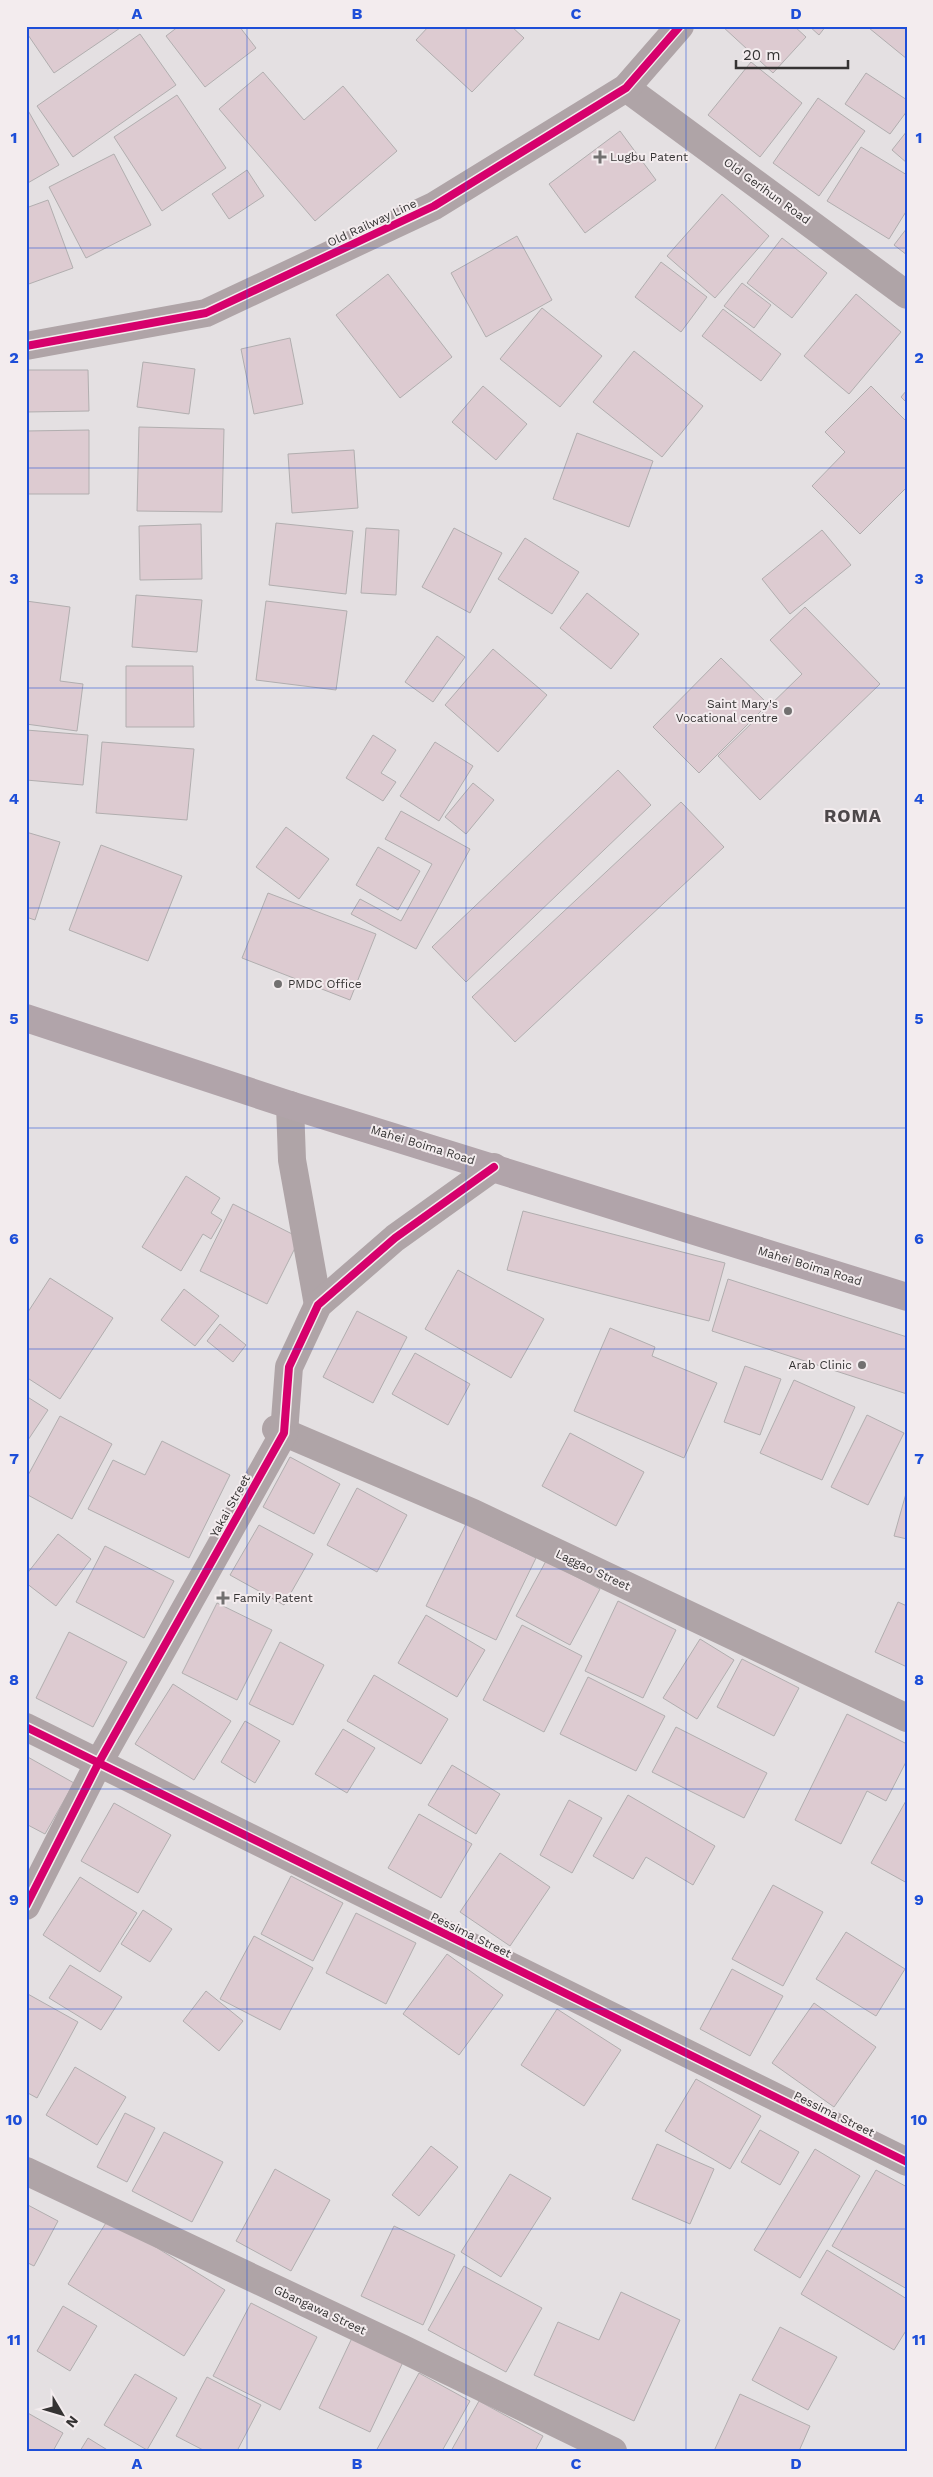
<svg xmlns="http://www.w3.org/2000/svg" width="933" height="2477" viewBox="0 0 933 2477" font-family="'Work Sans',sans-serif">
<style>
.building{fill:#ddcbd1;stroke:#b1aeaf}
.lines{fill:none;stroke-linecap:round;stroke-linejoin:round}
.minor{stroke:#afa4a7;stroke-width:28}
.major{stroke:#b1a4aa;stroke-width:28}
.cycleway-casing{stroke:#f3ecee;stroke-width:11}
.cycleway{stroke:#d6006c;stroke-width:8}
.grid{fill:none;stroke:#1d4ed8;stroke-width:1;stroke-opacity:0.55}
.poi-dot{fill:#727070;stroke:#f3ecee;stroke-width:2}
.labels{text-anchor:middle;stroke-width:4;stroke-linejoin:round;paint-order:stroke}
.poi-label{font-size:12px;fill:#353333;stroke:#f3ecee;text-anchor:start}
.street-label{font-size:12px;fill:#353333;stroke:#f3ecee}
.district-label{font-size:18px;font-weight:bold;letter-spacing:1px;fill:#4d484a;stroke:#f3ecee}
.neatline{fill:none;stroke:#1d4ed8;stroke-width:2}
.grid-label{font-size:16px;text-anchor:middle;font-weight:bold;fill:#1d4ed8}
</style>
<rect width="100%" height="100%" fill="#e4e0e2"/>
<g class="building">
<path d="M 26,26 L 123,26 L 54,73 L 26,32 Z"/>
<path d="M 179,26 L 239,26 L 256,48 L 205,87 L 166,36 Z"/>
<path d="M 429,26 L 511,26 L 524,38 L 472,92 L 416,40 Z"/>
<path d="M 722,26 L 794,26 L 806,37 L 773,73 Z"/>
<path d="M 809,26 L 826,26 L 819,35 Z"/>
<path d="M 870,26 L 907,26 L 907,59 L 869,28 Z"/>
<path d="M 140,34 L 176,85 L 73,157 L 37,106 Z"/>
<path d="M 751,62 L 802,103 L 760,157 L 708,115 Z"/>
<path d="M 263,72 L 304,120 L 343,86 L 397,151 L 315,221 L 219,109 Z"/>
<path d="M 866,73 L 907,100 L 907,111 L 890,134 L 845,104 Z"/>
<path d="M 177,95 L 226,168 L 162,211 L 114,137 Z"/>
<path d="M 818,98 L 865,131 L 819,196 L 773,163 Z"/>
<path d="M 26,107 L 59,165 L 26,184 Z"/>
<path d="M 620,131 L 656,180 L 585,233 L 549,184 Z"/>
<path d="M 907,131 L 907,163 L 892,150 Z"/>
<path d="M 861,147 L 907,175 L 907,210 L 889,239 L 827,201 Z"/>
<path d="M 114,154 L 151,225 L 86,258 L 49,187 Z"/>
<path d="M 247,170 L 264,196 L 229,219 L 212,194 Z"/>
<path d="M 722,194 L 769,236 L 715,298 L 667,256 Z"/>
<path d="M 48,200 L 73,268 L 26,285 L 26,208 Z"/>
<path d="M 907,228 L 907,255 L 894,245 Z"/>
<path d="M 517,236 L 552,300 L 486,337 L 451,273 Z"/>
<path d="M 782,238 L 827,273 L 792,318 L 747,283 Z"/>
<path d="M 661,262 L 707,297 L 681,332 L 635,297 Z"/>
<path d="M 388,274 L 452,357 L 400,398 L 336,315 Z"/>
<path d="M 742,283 L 771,305 L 754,328 L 724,306 Z"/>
<path d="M 856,294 L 901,332 L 849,394 L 804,356 Z"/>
<path d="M 542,308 L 602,356 L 560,407 L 500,359 Z"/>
<path d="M 723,309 L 781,354 L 761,381 L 702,336 Z"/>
<path d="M 290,338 L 303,404 L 254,414 L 241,349 Z"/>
<path d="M 634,351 L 703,406 L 662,457 L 593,402 Z"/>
<path d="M 143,362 L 195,369 L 189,414 L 137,407 Z"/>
<path d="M 26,370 L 88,370 L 89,411 L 26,412 Z"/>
<path d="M 483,386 L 527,424 L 496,460 L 452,422 Z"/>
<path d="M 871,386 L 907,422 L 907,487 L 860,534 L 812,486 L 845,452 L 825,432 Z"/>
<path d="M 907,390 L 907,403 L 901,397 Z"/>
<path d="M 139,427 L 224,429 L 222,512 L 137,511 Z"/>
<path d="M 89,430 L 89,494 L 26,494 L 26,431 Z"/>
<path d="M 577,433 L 653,461 L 629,527 L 553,499 Z"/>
<path d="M 354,450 L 358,508 L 292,513 L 288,454 Z"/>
<path d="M 276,523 L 353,531 L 346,594 L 269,585 Z"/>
<path d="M 201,524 L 202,579 L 140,580 L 139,526 Z"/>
<path d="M 366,528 L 399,530 L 396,595 L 361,593 Z"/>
<path d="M 454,528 L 502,553 L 470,613 L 422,587 Z"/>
<path d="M 822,530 L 851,565 L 790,614 L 762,579 Z"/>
<path d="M 525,538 L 579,572 L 552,614 L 498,579 Z"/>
<path d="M 587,593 L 639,634 L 611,669 L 560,628 Z"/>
<path d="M 136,595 L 202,600 L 197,652 L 132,647 Z"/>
<path d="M 26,601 L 70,607 L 60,681 L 83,684 L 77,731 L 26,724 Z"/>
<path d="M 266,601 L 347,611 L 336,690 L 256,680 Z"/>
<path d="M 805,607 L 880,684 L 760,800 L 718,756 L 802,674 L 770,640 Z"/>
<path d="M 437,636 L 465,657 L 433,702 L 405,682 Z"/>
<path d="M 493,649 L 547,695 L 498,752 L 445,705 Z"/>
<path d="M 721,658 L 768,704 L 699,773 L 653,727 Z"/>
<path d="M 126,666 L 193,666 L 194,727 L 126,727 Z"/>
<path d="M 26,730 L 88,735 L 83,785 L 26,780 Z"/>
<path d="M 373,735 L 396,750 L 381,773 L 396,782 L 383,801 L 346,778 Z"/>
<path d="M 102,742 L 194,749 L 187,820 L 96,813 Z"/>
<path d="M 435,742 L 473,766 L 439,821 L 400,796 Z"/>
<path d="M 618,770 L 651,805 L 466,982 L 432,947 Z"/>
<path d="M 473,783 L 494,800 L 466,834 L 445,817 Z"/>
<path d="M 681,802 L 724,847 L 515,1042 L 472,997 Z"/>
<path d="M 401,811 L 470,849 L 416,949 L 351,914 L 360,899 L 401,921 L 432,864 L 385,839 Z"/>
<path d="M 286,827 L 329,859 L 299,899 L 256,867 Z"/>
<path d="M 26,832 L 60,842 L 35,920 L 26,917 Z"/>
<path d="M 101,845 L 182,876 L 148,961 L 69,930 Z"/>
<path d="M 378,847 L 420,871 L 398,910 L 356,885 Z"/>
<path d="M 268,893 L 376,934 L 350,1000 L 242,958 Z"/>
<path d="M 186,1176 L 220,1198 L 211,1213 L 222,1220 L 211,1239 L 203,1234 L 181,1271 L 142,1247 Z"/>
<path d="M 233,1204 L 300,1238 L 267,1304 L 200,1271 Z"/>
<path d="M 523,1211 L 725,1263 L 709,1321 L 507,1270 Z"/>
<path d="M 458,1270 L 544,1319 L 511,1378 L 425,1329 Z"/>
<path d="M 50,1278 L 113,1318 L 60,1399 L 26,1377 L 26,1315 Z"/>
<path d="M 728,1279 L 907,1337 L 907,1394 L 712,1331 Z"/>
<path d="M 184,1289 L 219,1316 L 195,1346 L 161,1320 Z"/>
<path d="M 357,1311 L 407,1337 L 373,1403 L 323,1377 Z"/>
<path d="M 220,1324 L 246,1345 L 233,1362 L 207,1341 Z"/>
<path d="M 610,1328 L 655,1347 L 652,1356 L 717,1383 L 684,1458 L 574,1411 Z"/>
<path d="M 415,1353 L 470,1384 L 448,1425 L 392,1394 Z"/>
<path d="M 745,1366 L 781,1379 L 760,1435 L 724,1422 Z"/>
<path d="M 794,1380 L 855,1407 L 822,1480 L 760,1453 Z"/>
<path d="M 26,1396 L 48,1410 L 26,1443 Z"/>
<path d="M 867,1415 L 904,1433 L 868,1505 L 831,1487 Z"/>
<path d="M 60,1416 L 112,1444 L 72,1519 L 26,1494 L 26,1479 Z"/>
<path d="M 570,1433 L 644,1472 L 616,1526 L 542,1486 Z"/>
<path d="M 162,1441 L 230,1475 L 189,1558 L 88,1509 L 113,1460 L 145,1475 Z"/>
<path d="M 290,1457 L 340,1484 L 314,1534 L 263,1507 Z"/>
<path d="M 357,1488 L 407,1515 L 377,1572 L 327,1545 Z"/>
<path d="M 907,1490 L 907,1539 L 894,1536 Z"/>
<path d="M 466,1524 L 536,1558 L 496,1640 L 426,1606 Z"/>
<path d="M 259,1525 L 313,1554 L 284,1605 L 230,1575 Z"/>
<path d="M 58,1534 L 91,1559 L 56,1606 L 26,1583 L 26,1575 Z"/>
<path d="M 105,1546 L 174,1581 L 144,1638 L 76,1602 Z"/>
<path d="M 546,1561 L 600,1589 L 570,1645 L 516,1616 Z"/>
<path d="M 618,1601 L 676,1630 L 643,1698 L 585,1671 Z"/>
<path d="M 898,1602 L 907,1606 L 907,1667 L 875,1652 Z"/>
<path d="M 217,1603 L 272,1630 L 237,1700 L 182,1673 Z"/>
<path d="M 426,1615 L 485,1650 L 457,1697 L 398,1663 Z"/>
<path d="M 522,1625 L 582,1656 L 544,1732 L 483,1700 Z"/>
<path d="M 69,1632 L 127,1662 L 93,1727 L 36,1698 Z"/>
<path d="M 700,1639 L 734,1660 L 697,1719 L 663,1698 Z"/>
<path d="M 280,1642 L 324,1665 L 293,1725 L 249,1704 Z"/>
<path d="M 742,1659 L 799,1688 L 774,1736 L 717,1707 Z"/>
<path d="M 374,1675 L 448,1719 L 421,1764 L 347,1721 Z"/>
<path d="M 588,1677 L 665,1716 L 636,1771 L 560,1734 Z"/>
<path d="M 173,1684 L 231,1721 L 194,1780 L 135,1744 Z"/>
<path d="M 847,1714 L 907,1744 L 907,1760 L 886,1801 L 867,1791 L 841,1844 L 795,1820 Z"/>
<path d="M 245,1721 L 280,1741 L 255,1783 L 221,1762 Z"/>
<path d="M 676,1727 L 767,1773 L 744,1818 L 652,1772 Z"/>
<path d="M 343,1729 L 375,1748 L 347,1793 L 315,1774 Z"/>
<path d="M 26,1756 L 74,1783 L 45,1834 L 26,1824 Z"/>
<path d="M 452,1765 L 500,1794 L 476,1834 L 428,1805 Z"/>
<path d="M 628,1795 L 715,1846 L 693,1885 L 646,1857 L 633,1879 L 593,1856 Z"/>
<path d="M 907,1799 L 907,1883 L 871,1863 Z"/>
<path d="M 569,1800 L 602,1818 L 572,1873 L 540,1855 Z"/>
<path d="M 114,1803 L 171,1835 L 138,1893 L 81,1861 Z"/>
<path d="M 419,1814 L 472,1844 L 441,1898 L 388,1868 Z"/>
<path d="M 500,1853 L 550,1887 L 510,1946 L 460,1912 Z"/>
<path d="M 291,1876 L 343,1903 L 313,1961 L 261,1934 Z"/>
<path d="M 80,1877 L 137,1913 L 100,1972 L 43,1935 Z"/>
<path d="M 773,1885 L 823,1912 L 783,1986 L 732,1959 Z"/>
<path d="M 143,1910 L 172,1929 L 150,1962 L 121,1944 Z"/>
<path d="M 356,1913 L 416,1943 L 386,2004 L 326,1973 Z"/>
<path d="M 846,1932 L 905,1969 L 876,2016 L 816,1979 Z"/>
<path d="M 254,1936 L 313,1968 L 280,2030 L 220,1999 Z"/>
<path d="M 447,1954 L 503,1995 L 459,2055 L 403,2014 Z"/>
<path d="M 70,1965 L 122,1997 L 101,2030 L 49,1998 Z"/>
<path d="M 732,1969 L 783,1996 L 750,2056 L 700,2029 Z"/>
<path d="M 206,1991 L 243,2021 L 219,2051 L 183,2021 Z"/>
<path d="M 26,1993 L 78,2022 L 37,2098 L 26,2092 Z"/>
<path d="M 814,2003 L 876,2047 L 834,2107 L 772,2063 Z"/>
<path d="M 557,2009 L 621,2050 L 584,2106 L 521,2065 Z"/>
<path d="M 75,2067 L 126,2097 L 97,2145 L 46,2115 Z"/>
<path d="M 696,2079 L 761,2116 L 730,2169 L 665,2131 Z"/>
<path d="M 125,2113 L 155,2128 L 127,2182 L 97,2167 Z"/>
<path d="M 760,2130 L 799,2152 L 780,2185 L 741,2162 Z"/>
<path d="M 164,2132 L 223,2162 L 192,2222 L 132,2191 Z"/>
<path d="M 657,2144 L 714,2169 L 690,2224 L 632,2199 Z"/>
<path d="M 431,2146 L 458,2167 L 419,2216 L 392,2195 Z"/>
<path d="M 815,2149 L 860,2176 L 800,2278 L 754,2250 Z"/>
<path d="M 275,2169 L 330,2200 L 291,2271 L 236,2241 Z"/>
<path d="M 876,2170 L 907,2187 L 907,2289 L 832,2246 Z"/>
<path d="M 510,2174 L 551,2198 L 501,2277 L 461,2252 Z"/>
<path d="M 26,2204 L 58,2221 L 34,2266 L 26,2262 Z"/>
<path d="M 109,2218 L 225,2290 L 184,2356 L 68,2284 Z"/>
<path d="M 394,2226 L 455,2255 L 423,2325 L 361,2296 Z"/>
<path d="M 827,2250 L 907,2299 L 907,2329 L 894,2350 L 801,2294 Z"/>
<path d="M 464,2266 L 542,2308 L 506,2372 L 428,2330 Z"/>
<path d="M 621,2292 L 680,2320 L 634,2421 L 534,2375 L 558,2322 L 599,2340 Z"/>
<path d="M 251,2303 L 317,2337 L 280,2410 L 213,2376 Z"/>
<path d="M 63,2306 L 97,2326 L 70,2371 L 37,2351 Z"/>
<path d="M 780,2327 L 837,2357 L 808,2410 L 752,2380 Z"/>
<path d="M 352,2338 L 403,2362 L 370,2432 L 319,2408 Z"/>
<path d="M 419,2373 L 470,2401 L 442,2451 L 376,2451 Z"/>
<path d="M 135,2374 L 177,2398 L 147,2450 L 104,2425 Z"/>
<path d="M 207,2377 L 261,2405 L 237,2451 L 205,2451 L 176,2436 Z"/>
<path d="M 740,2394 L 810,2426 L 799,2451 L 714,2451 Z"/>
<path d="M 479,2401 L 543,2436 L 535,2451 L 451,2451 Z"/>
<path d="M 26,2412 L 63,2433 L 53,2451 L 26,2451 Z"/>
<path d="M 88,2438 L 109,2451 L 80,2451 Z"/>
</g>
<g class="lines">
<g class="minor">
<path d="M 626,88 L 907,295"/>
<path d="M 26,346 L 206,313 L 434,206 L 626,88 L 680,26"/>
<path d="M 290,1105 L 292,1160 L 318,1305"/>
<path d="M 276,1429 L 473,1513 L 907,1718"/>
<path d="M 26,1727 L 907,2162"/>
<path d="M 26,1906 L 98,1764 L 284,1433 L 289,1367 L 318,1305 L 395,1238 L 494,1167"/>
<path d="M 26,2171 L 401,2348 L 613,2451"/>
</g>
<path class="major" d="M 26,1018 L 290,1105 L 907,1297"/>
<g class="cycleway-casing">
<g id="cycleway">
<path d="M 26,346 L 206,313 L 434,206 L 626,88 L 680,26"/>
<path d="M 26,1727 L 907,2162"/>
<path d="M 26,1906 L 98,1764 L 284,1433 L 289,1367 L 318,1305 L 395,1238 L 494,1167"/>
</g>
</g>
<use href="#cycleway" class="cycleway"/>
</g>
<path class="grid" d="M 247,26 L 247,2451M 466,26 L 466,2451M 686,26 L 686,2451M 26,248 L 907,248M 26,468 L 907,468M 26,688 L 907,688M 26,908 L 907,908M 26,1128 L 907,1128M 26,1349 L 907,1349M 26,1569 L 907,1569M 26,1789 L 907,1789M 26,2009 L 907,2009M 26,2229 L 907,2229"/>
<g class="poi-dot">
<path d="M597.5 149.5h5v5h5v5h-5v5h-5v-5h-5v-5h5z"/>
<circle cx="788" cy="711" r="5"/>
<circle cx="278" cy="984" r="5"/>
<circle cx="862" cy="1365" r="5"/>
<path d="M220.5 1590.5h5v5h5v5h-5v5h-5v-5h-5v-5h5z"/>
</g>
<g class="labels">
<g class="poi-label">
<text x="610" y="161">Lugbu Patent</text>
<text x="778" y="708" text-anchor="end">Saint Mary's<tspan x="778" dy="14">Vocational centre</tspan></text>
<text x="288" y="988">PMDC Office</text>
<text x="852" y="1369" text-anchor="end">Arab Clinic</text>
<text x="233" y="1602">Family Patent</text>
</g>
<g class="street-label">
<text transform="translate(767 191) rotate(36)" y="4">Old Gerihun Road</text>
<text transform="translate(372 223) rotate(-25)" y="4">Old Railway Line</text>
<text transform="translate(423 1145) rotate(17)" y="4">Mahei Boima Road</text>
<text transform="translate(810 1266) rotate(17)" y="4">Mahei Boima Road</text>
<text transform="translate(230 1506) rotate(-61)" y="4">Yakai Street</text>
<text transform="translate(593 1570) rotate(25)" y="4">Laggao Street</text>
<text transform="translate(471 1935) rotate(26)" y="4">Pessima Street</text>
<text transform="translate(834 2114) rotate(26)" y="4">Pessima Street</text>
<text transform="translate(320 2310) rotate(25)" y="4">Gbangawa Street</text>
</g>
<g class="district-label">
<text x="853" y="822">ROMA</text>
</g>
</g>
<rect width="933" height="2477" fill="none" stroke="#f3ecee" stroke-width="55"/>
<g transform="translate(62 2414) rotate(128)" stroke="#f3ecee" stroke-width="4" paint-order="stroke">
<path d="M0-4L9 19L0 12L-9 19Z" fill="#353333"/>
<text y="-8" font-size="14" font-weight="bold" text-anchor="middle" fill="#353333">N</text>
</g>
<path d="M736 60v8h112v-8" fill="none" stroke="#353333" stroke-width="2.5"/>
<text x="743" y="60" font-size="15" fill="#353333" stroke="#f3ecee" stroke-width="4" paint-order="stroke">20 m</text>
<rect x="28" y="28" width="878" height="2422" class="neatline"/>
<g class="grid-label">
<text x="137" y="19">A</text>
<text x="357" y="19">B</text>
<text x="576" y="19">C</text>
<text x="796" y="19">D</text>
<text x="14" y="143">1</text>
<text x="919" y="143">1</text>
<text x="14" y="363">2</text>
<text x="919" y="363">2</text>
<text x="14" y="584">3</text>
<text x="919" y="584">3</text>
<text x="14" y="804">4</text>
<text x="919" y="804">4</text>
<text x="14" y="1024">5</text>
<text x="919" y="1024">5</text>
<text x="14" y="1244">6</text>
<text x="919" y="1244">6</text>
<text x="14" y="1464">7</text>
<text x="919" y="1464">7</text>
<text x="14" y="1685">8</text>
<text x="919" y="1685">8</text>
<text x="14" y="1905">9</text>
<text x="919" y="1905">9</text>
<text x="14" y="2125">10</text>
<text x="919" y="2125">10</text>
<text x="14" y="2345">11</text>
<text x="919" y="2345">11</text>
<text x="137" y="2469">A</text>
<text x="357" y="2469">B</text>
<text x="576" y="2469">C</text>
<text x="796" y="2469">D</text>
</g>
</svg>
